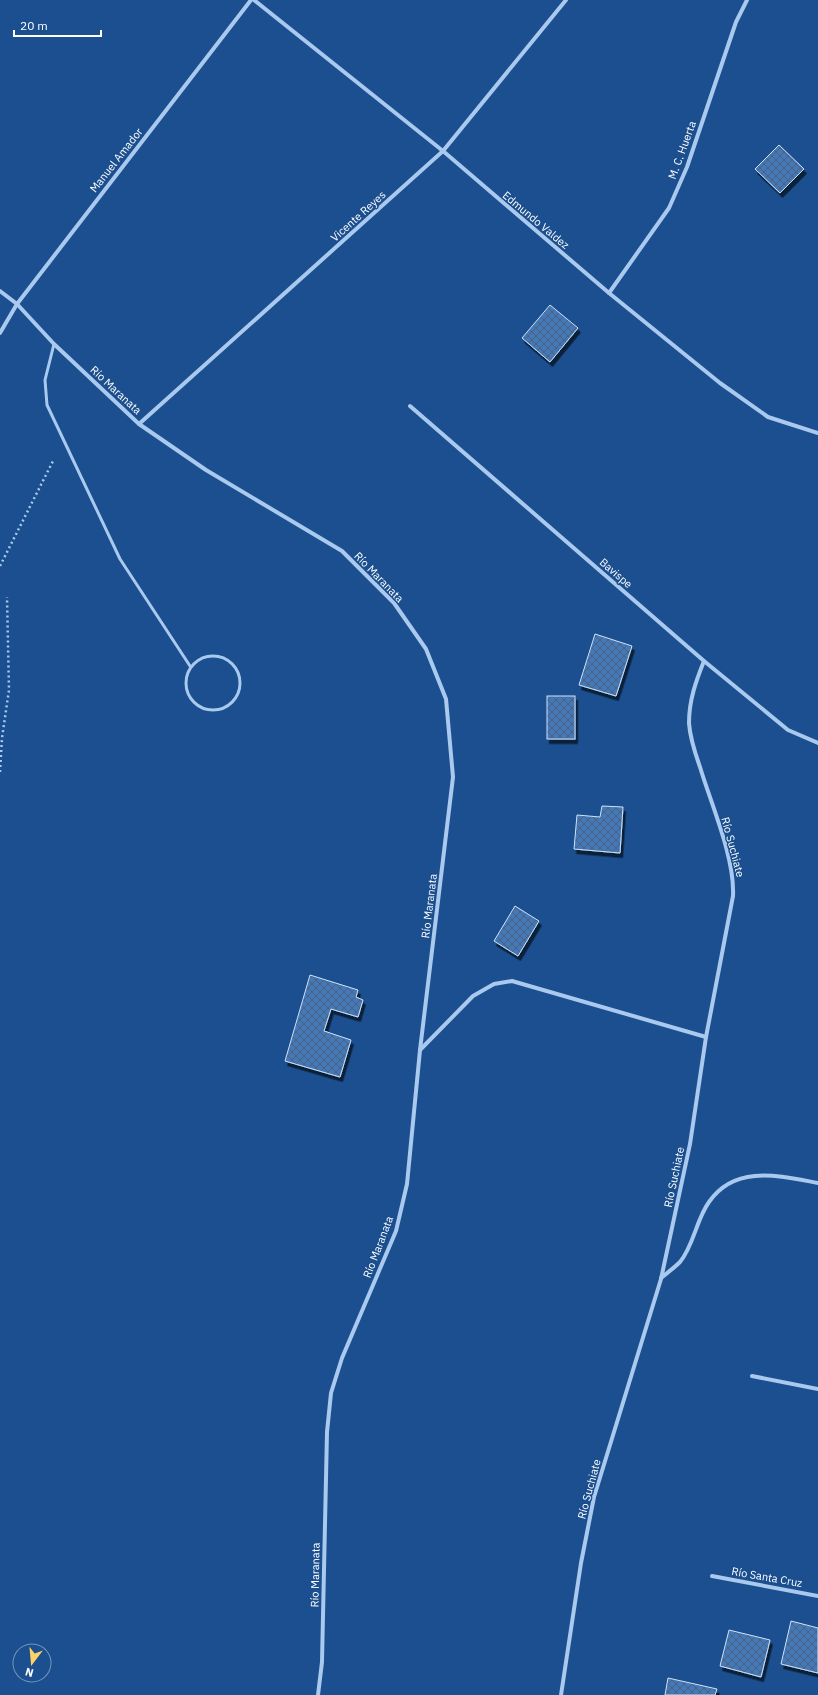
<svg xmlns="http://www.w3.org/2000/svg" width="818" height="1695" viewBox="0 0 818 1695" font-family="'IBM Plex Sans',sans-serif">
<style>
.building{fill:url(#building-cross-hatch);stroke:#cfe3fa;filter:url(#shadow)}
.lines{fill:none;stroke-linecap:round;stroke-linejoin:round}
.path{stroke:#a9c9ee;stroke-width:2.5;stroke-dasharray:2 3;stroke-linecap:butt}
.lane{stroke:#a9c9ee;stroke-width:3}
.street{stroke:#a9c9ee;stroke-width:4}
.labels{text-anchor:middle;stroke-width:3;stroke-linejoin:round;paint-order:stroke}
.street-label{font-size:11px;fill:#fff;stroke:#1b4f8f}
</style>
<defs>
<pattern id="building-cross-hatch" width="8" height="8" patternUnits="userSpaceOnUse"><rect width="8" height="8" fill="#4478b7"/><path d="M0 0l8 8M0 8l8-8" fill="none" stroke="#486282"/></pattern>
<filter id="shadow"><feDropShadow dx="2.5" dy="4.5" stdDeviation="0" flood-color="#0009"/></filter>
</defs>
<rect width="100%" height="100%" fill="#1b4f8f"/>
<g class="building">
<path d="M 779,145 L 804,169 L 780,193 L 755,169 Z"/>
<path d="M 550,305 L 578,328 L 550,362 L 522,338 Z"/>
<path d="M 595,634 L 632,646 L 616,696 L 579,685 Z"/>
<rect x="547" y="696" width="28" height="43"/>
<path d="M 602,806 L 623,807 L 620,853 L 574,849 L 577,815 L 600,817 Z"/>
<path d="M 515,906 L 539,921 L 518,956 L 494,941 Z"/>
<path d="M 310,975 L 358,990 L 356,997 L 363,1000 L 358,1017 L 331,1009 L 324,1031 L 351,1040 L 340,1077 L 285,1061 Z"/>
<path d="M 791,1621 L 818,1628 L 818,1673 L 781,1664 Z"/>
<path d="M 729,1630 L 770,1640 L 761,1677 L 720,1666 Z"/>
<path d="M 668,1678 L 717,1689 L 715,1695 L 665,1695 Z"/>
</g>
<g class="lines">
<g class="path">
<path d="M 0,566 L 54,459"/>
<path d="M 0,772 L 2,738 L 9,690 L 7,597"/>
</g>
<g class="lane">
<path d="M 54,344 L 45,380 L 47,405 L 120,559 L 190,666"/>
<circle cx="213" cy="683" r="27"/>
</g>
<g class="street">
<path d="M 254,0 L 443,151 L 609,293 L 720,383 L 768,417 L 818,433"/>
<path d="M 0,291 L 17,304 L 54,344 L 139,424 L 206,470 L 342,551 L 394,603 L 426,649 L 446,699 L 453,777 L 420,1050 L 407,1184 L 396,1231 L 342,1358 L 331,1393 L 327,1432 L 322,1662 L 318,1695"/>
<path d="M 609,293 L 669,208 L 687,167 L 736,22 L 747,0"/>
<path d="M 0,333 L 17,304 L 251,0"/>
<path d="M 410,406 L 704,661 L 788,730 L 818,743"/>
<path d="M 139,424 L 443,151 L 566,0"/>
<path d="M 420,1050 L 473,996 L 494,984 L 512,981 L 706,1037"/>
<path d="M 661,1278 C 667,1273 674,1268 680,1262 C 694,1245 696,1220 709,1202 C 735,1164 780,1176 818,1183"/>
<path d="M 752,1376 L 818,1389"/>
<path d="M 712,1576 L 818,1596"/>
<path d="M 561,1695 L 581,1563 L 594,1497 L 661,1279 L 690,1144 L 706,1037 L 733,896 C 735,858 711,804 700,767 C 695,753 690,738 689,723 C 689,700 696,681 704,661"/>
</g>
</g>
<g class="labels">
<g class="street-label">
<text transform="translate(682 150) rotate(-70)" y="4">M. C. Huerta</text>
<text transform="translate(116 160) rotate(-52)" y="4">Manuel Amador</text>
<text transform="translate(358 216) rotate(-42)" y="4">Vicente Reyes</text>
<text transform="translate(536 220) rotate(40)" y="4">Edmundo Valdez</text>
<text transform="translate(116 390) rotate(43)" y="4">Río Maranata</text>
<text transform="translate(616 573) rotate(41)" y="4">Bavispe</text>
<text transform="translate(379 577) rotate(46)" y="4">Río Maranata</text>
<text transform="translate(733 847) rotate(75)" y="4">Río Suchiate</text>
<text transform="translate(429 906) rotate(-83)" y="4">Río Maranata</text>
<text transform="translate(674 1177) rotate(-78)" y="4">Río Suchiate</text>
<text transform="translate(378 1247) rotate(-69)" y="4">Río Maranata</text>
<text transform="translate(589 1489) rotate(-75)" y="4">Río Suchiate</text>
<text transform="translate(315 1575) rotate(-89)" y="4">Río Maranata</text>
<text transform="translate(767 1577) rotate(10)" y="4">Río Santa Cruz</text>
</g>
</g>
<g transform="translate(32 1663) rotate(196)"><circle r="19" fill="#1b4f8f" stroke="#7695bc"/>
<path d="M0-3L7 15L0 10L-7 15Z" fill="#ffd166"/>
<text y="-6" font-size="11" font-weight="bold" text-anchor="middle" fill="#ffffff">N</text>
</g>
<path d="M14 30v6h87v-6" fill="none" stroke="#ffffff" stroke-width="2"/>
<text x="20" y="30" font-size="12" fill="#ffffff" stroke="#1b4f8f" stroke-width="3" paint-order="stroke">20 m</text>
</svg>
